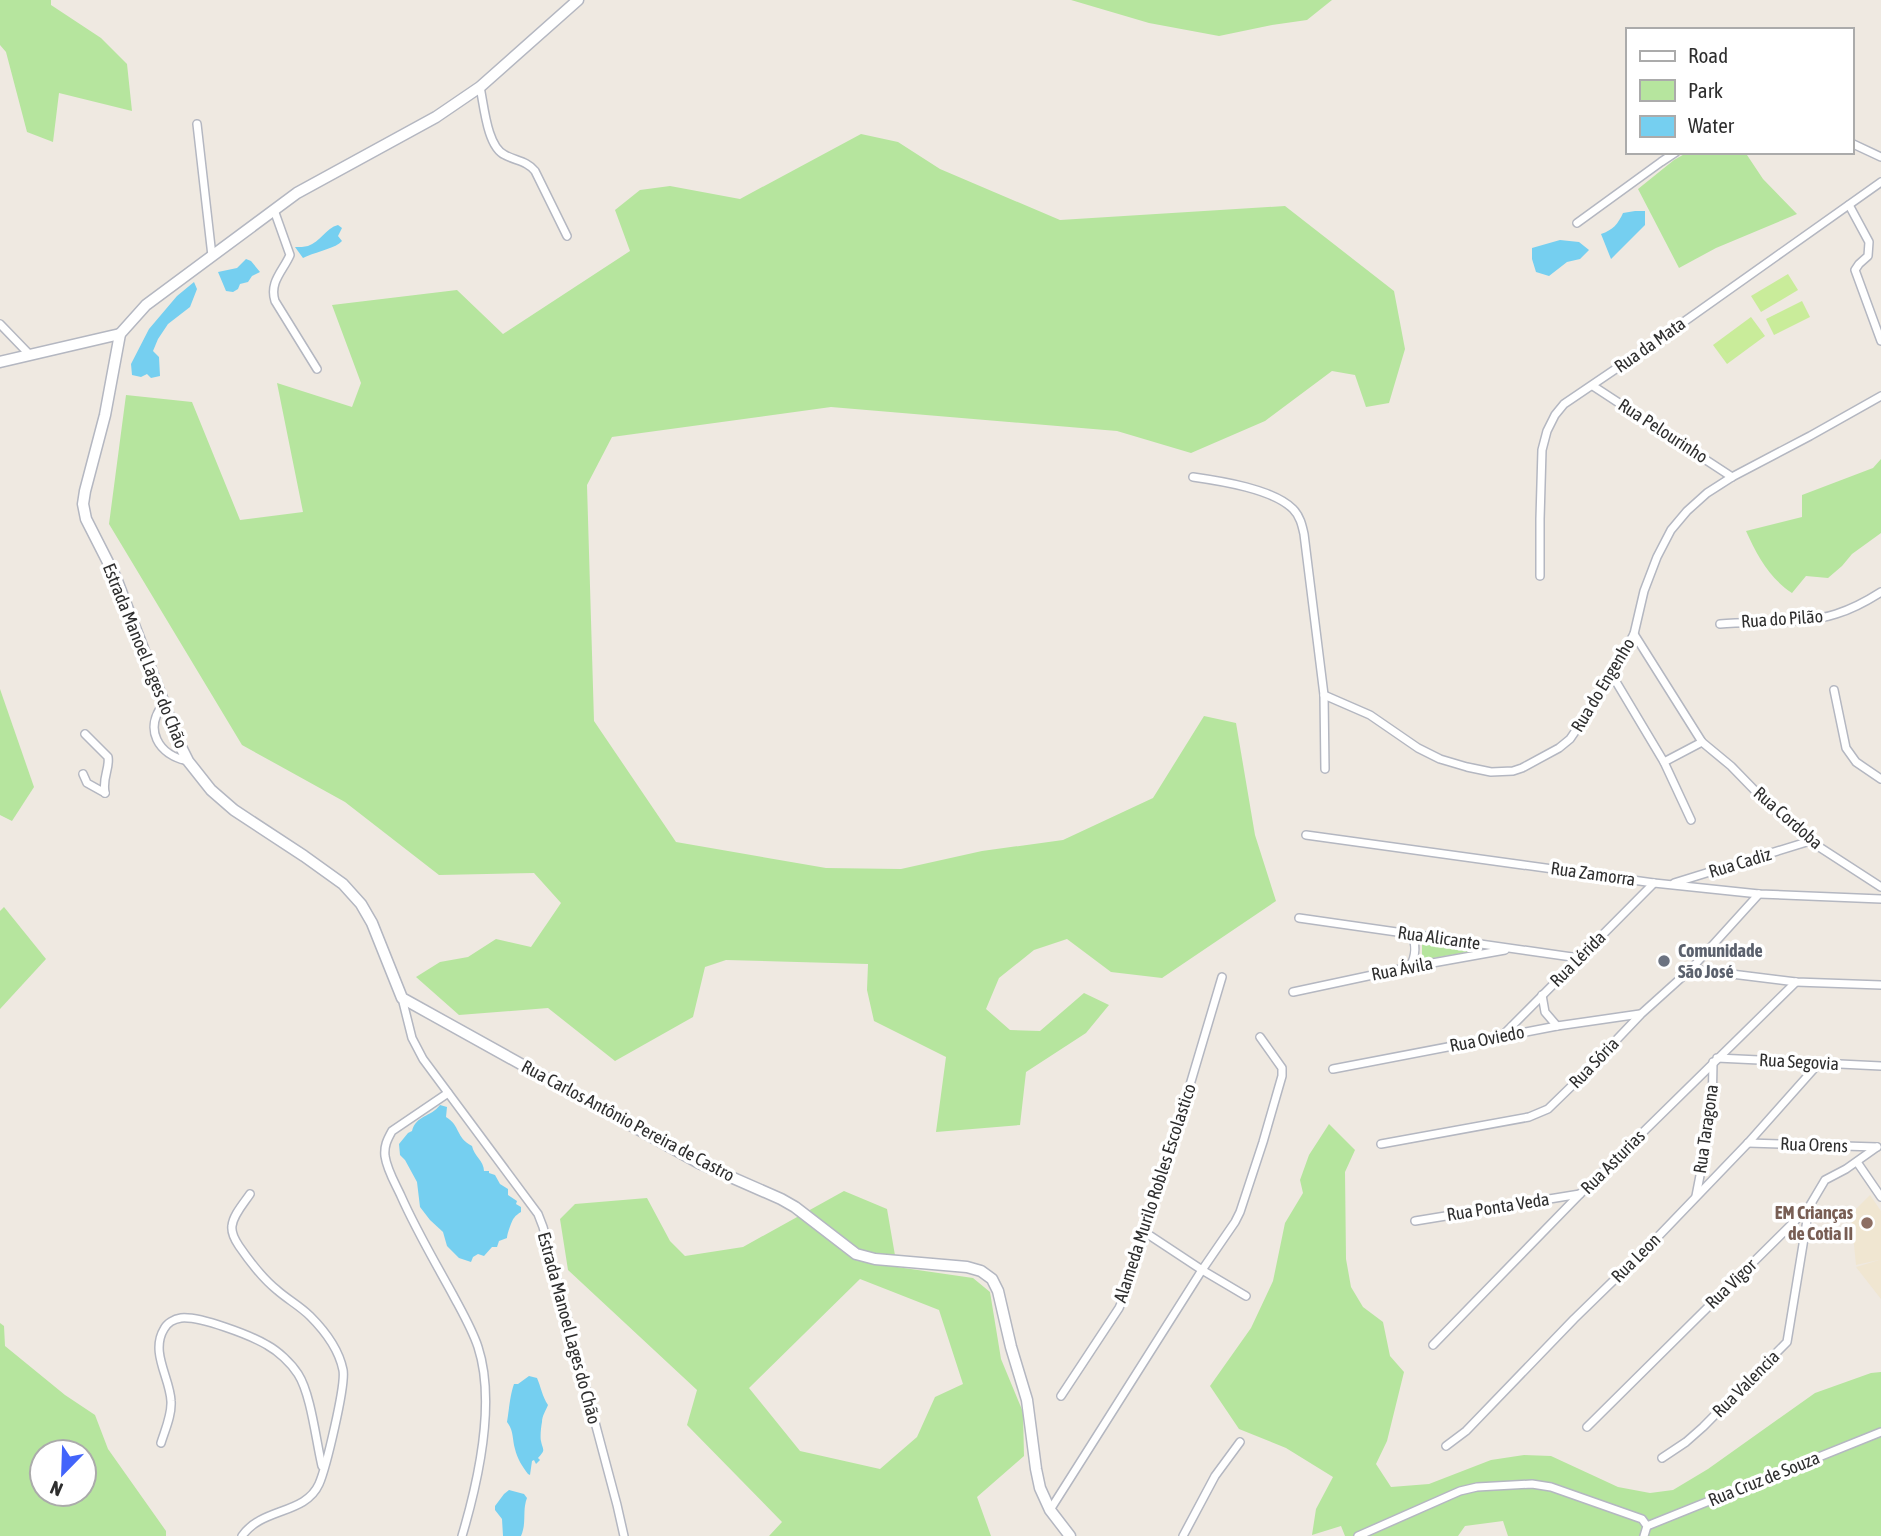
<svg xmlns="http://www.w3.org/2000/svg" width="1881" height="1536" viewBox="0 0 1881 1536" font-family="'Asap Condensed',sans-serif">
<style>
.education{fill:#f0e6d1}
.green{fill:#b6e59e;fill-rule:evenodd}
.pitch{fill:#c9ec9a}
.water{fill:#75cff0}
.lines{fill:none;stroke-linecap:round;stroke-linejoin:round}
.street-casing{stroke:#b4b7c1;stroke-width:10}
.secondary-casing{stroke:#b4b7c1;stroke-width:13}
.street{stroke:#fff;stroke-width:7}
.secondary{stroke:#fff;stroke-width:10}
.worship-dot{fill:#6b7280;stroke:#fff;stroke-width:2.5}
.education-dot{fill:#8d6e63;stroke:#fff;stroke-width:2.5}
.labels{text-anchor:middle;stroke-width:7;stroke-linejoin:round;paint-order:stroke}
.street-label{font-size:18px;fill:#2e2e2e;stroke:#fff}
.worship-label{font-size:18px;font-weight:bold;fill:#5b616d;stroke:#fff;text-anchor:start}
.education-label{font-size:18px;font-weight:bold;fill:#785e54;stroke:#fff;text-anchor:end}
</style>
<rect width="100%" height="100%" fill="#efe9e1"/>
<path class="education" d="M 1870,1195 L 1881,1211 L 1881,1299 L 1856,1267 L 1879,1260 L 1856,1265 L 1851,1214 Z"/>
<g class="green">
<path d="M 0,0 L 51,0 L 51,5 L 101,38 L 127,64 L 132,111 L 59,93 L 53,142 L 27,132 L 6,52 L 0,45 Z"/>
<path d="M 1071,0 L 1332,0 L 1307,20 L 1272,25 L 1219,36 L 1149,23 Z"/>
<path d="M 861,134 L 898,142 L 940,169 L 1060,220 L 1285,206 L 1394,291 L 1405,349 L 1389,403 L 1366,407 L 1355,375 L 1332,371 L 1265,421 L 1191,453 L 1117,431 L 831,407 L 612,437 L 587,485 L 594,721 L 676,842 L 826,868 L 901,869 L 982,851 L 1063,840 L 1153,798 L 1204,716 L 1236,723 L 1255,835 L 1276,901 L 1162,978 L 1111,972 L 1067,939 L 1034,950 L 999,978 L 986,1009 L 1010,1030 L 1040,1031 L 1084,993 L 1109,1005 L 1086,1033 L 1026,1072 L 1020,1125 L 936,1132 L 946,1057 L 874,1021 L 867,990 L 868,964 L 726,960 L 705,967 L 693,1017 L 615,1061 L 548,1008 L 459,1015 L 416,977 L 440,962 L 468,957 L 496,939 L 531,947 L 561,903 L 534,873 L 439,875 L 345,802 L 242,745 L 109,524 L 126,395 L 192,402 L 240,520 L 303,512 L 277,383 L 352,407 L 361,383 L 332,305 L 457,290 L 503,334 L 630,251 L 615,210 L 640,190 L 670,186 L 740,199 Z"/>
<path d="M 1688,152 L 1745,152 L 1763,179 L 1797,214 L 1716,248 L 1679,268 L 1638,189 L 1674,160 Z"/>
<path d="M 1881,459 L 1881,533 L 1852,554 L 1842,566 L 1828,578 L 1806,576 L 1792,593 C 1769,578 1757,555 1746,531 L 1802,517 L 1802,495 L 1873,468 Z"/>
<path d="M 0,689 L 34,787 L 12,821 L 0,815 Z"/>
<path d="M 4,907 L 46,959 L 0,1009 L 0,911 Z"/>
<path d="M 1422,941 L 1484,949 L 1422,960 Z"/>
<path d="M 1329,1124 L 1355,1150 L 1345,1172 L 1346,1259 L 1351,1287 L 1363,1307 L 1383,1322 L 1390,1356 L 1404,1372 L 1387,1441 L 1376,1464 L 1391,1487 L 1429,1484 L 1491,1460 L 1524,1455 L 1551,1456 L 1618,1487 L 1650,1493 L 1673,1490 L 1708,1469 L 1815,1393 L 1871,1373 L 1881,1372 L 1881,1536 L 1508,1536 L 1503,1521 L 1465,1526 L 1458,1536 L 1345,1536 L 1341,1526 L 1312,1535 L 1316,1509 L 1333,1477 L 1286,1448 L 1239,1429 L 1210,1386 L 1251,1328 L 1273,1281 L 1285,1223 L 1303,1193 L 1300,1180 L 1309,1155 Z"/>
<path d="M 844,1191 L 887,1209 L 897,1267 L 973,1278 L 990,1292 L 1001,1359 L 1023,1412 L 1024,1456 L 977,1497 L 991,1536 L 769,1536 L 782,1522 L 687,1425 L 697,1390 L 568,1270 L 560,1219 L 575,1204 L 647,1198 L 670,1241 L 685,1256 L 743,1247 ZM 860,1279 L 939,1310 L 963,1384 L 935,1397 L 917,1437 L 880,1469 L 800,1451 L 749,1388 Z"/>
<path d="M 0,1323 L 4,1326 L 5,1346 L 65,1395 L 95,1415 L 108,1449 L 166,1531 L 166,1536 L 0,1536 ZM 42,1452 L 84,1452 L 84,1494 L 42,1494 Z"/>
</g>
<g class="pitch">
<path d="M 1788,274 L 1798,290 L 1761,312 L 1751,296 Z"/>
<path d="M 1802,301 L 1810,317 L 1774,335 L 1766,319 Z"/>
<path d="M 1751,317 L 1765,336 L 1727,364 L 1713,345 Z"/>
</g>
<g class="water">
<path d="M 1635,211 L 1645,211 L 1645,225 L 1611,259 L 1601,234 C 1613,230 1618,224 1623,213 Z"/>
<path d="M 338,225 L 342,228 L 338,236 L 342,241 C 335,249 314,252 303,258 L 295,247 C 300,247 304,247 308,246 C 320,242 326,228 338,225 Z"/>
<path d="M 1560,240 L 1579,242 L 1589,250 L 1580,259 L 1567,262 L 1549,276 L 1536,272 L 1532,259 L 1532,248 Z"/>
<path d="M 246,259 L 251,261 L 260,272 L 252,276 L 248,282 L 240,284 L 238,289 L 233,292 L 226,291 L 218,272 L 237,268 Z"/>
<path d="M 194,282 L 197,289 L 190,307 L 168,324 L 158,339 L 153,351 L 159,357 L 160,376 L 151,378 L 147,374 L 141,377 L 132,375 L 131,364 L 149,329 L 177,296 Z"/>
<path d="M 440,1105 L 447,1107 L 446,1117 C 461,1126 455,1137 472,1146 C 474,1156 484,1161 484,1171 L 489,1171 L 489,1173 L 495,1175 L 500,1184 L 508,1189 L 508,1195 L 517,1201 L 516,1204 L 521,1207 L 521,1212 C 518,1214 516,1215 514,1218 C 512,1220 507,1234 507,1238 L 499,1241 L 497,1247 L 492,1247 L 484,1256 L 478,1254 L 473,1257 L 471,1262 L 459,1258 L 447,1246 L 443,1232 L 430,1220 L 420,1207 L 417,1182 L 405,1160 L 400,1155 L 399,1144 L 408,1133 L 412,1131 C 416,1115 431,1117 440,1105 Z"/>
<path d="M 529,1376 L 537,1378 C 541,1387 542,1396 548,1405 C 546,1410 542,1416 542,1422 C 541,1427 540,1437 541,1441 C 543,1451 546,1449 538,1458 L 540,1460 L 536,1464 L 534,1460 L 532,1461 L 530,1475 L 528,1474 C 522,1466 517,1458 515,1449 C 512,1439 514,1431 507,1422 C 509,1410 510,1395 514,1384 L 518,1384 Z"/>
<path d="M 509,1490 L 524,1494 L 527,1498 C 522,1511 527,1522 521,1536 L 503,1536 L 502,1519 L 495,1510 L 495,1506 L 504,1494 Z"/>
</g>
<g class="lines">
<g class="street-casing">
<g id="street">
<path d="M 480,87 C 484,105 487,147 505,155 C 516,161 527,161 535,171 L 567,236"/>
<path d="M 197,124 L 212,256"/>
<path d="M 1851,143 L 1881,157"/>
<path d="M 1849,205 L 1869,242 L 1868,256 L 1859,264 L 1855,270 L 1881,341"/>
<path d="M 274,210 L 290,255 C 283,271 269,282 275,301 L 317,369"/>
<path d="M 1577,223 L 1661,162 L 1676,152"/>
<path d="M 0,324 L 29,354"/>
<path d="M 1593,386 L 1732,477"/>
<path d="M 1193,477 C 1221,481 1273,489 1293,509 C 1300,516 1302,525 1304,534 L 1324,695 L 1325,769"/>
<path d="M 1540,576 L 1540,519 L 1542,450 L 1547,431 L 1555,415 L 1564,404 L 1654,343 L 1881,182"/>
<path d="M 1720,624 C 1756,621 1803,625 1836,614 C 1852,609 1867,601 1881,592"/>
<path d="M 1634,634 L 1702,742 L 1731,766 L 1767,803 L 1810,841 L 1881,887"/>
<path d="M 1612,675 L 1664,762 L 1691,820"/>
<path d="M 1834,690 L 1846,748 L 1856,762 L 1881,779"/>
<path d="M 1324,695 L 1370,715 L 1418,748 L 1440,759 L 1467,767 L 1491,772 L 1513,771 L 1522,768 L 1559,748 L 1570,739 L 1598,698 L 1634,634 L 1644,591 L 1657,557 L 1671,530 L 1687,511 L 1707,493 L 1732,477 L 1810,436 L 1881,396"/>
<path d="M 164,703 C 143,729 158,755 188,761"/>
<path d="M 85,734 L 108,757 C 110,769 102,777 105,793"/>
<path d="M 1664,762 L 1702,742"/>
<path d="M 83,774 L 87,783 L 105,793"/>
<path d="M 1306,835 L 1654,883 L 1759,894 L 1881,899"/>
<path d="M 1674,883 L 1810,841"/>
<path d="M 1299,918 L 1579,958"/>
<path d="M 1410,967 C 1416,955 1417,945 1411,934"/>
<path d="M 1691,969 L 1796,982 L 1881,985"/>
<path d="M 1293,992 L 1410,967 L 1505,950"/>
<path d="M 1542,995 L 1545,1012 L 1557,1026"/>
<path d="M 402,998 L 412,1038 L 423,1059 L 538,1214 L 543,1227 L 617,1505 L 624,1536"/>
<path d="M 1502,1036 L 1654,883"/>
<path d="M 1717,1058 L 1881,1066"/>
<path d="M 1333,1069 L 1557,1026 L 1640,1014"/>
<path d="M 448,1093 L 392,1131 C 387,1140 384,1146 385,1156 C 387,1170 395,1183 401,1196 C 416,1230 435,1262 453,1295 C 462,1312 472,1329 478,1347 C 496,1402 478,1482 462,1536"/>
<path d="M 1748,1143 L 1877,1147"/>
<path d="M 1381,1144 L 1529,1117 L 1548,1109 L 1582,1076 L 1641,1014 L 1691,969 L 1759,894"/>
<path d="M 1857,1162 L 1881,1197"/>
<path d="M 1696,1196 L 1712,1114 L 1713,1062"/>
<path d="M 1415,1221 L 1580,1194"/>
<path d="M 1146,1233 L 1202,1270 L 1246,1296"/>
<path d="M 1433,1345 L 1580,1194 L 1796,982"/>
<path d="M 1061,1396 L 1119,1308 L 1123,1299 L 1146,1233 L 1222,977"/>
<path d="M 1587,1427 L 1809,1207 L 1825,1180 L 1846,1169 L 1877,1147"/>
<path d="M 161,1443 C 165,1430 172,1415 171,1401 C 170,1378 150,1352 164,1329 C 167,1323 174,1319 181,1318 C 200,1316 250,1335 267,1345 C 278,1351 291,1363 298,1374 C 311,1394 316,1441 322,1466"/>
<path d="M 1446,1446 L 1466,1431 L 1574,1319 L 1649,1246 L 1748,1143 L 1820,1062"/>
<path d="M 1662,1458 L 1686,1442 L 1703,1427 L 1787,1342 L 1809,1208"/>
<path d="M 1050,1510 L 1202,1270 L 1235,1222 L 1240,1212 L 1263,1142 L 1282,1076 L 1282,1068 L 1260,1037"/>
<path d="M 1647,1526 L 1881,1432"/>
<path d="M 242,1536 C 262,1507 305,1515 319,1484 C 326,1468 346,1385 343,1370 C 339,1350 324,1330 310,1316 C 300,1306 287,1299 277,1290 C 262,1278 250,1262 239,1246 C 235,1240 231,1233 232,1226 C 233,1215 244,1203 250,1194"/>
<path d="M 1183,1536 L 1215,1476 L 1240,1442"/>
<path d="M 1358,1536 L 1460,1491 L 1477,1487 L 1532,1484 L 1551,1487 L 1642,1519 L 1647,1526 L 1644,1536"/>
</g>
</g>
<g class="secondary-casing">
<g id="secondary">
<path d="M 578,0 L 480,87 L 436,117 L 297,193 L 146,305 L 120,334 L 105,415 L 85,491 L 83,504 L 86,519 L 116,578 L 180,745 L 188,761 L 211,790 L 234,810 L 304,856 L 343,884 L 361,904 L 372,923 L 402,998 L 699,1163 L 781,1199 L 795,1207 L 856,1254 L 875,1259 L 967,1267 L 981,1271 L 992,1279 L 998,1291 L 1011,1347 L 1027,1400 L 1036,1469 L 1040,1488 L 1050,1510 L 1070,1536"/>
<path d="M 0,362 L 120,334"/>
</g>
</g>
<use href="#street" class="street"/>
<use href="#secondary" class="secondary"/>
</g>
<circle class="worship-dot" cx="1664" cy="961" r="7"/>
<circle class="education-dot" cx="1867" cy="1223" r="7"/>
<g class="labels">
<g class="street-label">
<text transform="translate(1650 345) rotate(-35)" y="6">Rua da Mata</text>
<text transform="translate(1663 431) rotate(33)" y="6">Rua Pelourinho</text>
<text transform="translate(1782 619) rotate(-4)" y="6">Rua do Pilão</text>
<text transform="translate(145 656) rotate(68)" y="6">Estrada Manoel Lages do Chão</text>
<text transform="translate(1603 685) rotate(-59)" y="6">Rua do Engenho</text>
<text transform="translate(1788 818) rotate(41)" y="6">Rua Cordoba</text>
<text transform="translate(1740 863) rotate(-17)" y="6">Rua Cadiz</text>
<text transform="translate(1593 874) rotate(8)" y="6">Rua Zamorra</text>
<text transform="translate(1439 938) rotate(8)" y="6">Rua Alicante</text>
<text transform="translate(1578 959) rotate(-45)" y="6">Rua Lérida</text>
<text transform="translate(1402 969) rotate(-11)" y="6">Rua Ávila</text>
<text transform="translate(1487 1039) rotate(-11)" y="6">Rua Oviedo</text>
<text transform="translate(1799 1062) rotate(3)" y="6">Rua Segovia</text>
<text transform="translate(1594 1063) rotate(-46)" y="6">Rua Sória</text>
<text transform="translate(628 1121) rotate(28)" y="6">Rua Carlos Antônio Pereira de Castro</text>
<text transform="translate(1706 1129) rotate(-82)" y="6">Rua Taragona</text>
<text transform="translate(1814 1145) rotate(2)" y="6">Rua Orens</text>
<text transform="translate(1613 1162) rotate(-45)" y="6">Rua Asturias</text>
<text transform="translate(1155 1193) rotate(-72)" y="6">Alameda Murilo Robles Escolastico</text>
<text transform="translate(1498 1207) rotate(-9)" y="6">Rua Ponta Veda</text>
<text transform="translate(1636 1258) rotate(-45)" y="6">Rua Leon</text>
<text transform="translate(1731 1284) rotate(-44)" y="6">Rua Vigor</text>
<text transform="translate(569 1328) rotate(75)" y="6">Estrada Manoel Lages do Chão</text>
<text transform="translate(1746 1384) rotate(-45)" y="6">Rua Valencia</text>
<text transform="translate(1764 1479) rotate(-22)" y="6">Rua Cruz de Souza</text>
</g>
<g class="worship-label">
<text x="1678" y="957">Comunidade<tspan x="1678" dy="21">São José</tspan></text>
</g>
<g class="education-label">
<text x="1853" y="1219">EM Crianças<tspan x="1853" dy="21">de Cotia II</tspan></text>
</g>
</g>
<rect x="1626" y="28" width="228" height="126" fill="#ffffff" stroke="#ababab" stroke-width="2"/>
<rect x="1640" y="51" width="35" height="10" fill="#ffffff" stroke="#ababab" stroke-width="2"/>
<text x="1688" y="63" font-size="21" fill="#2e2e2e">Road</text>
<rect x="1640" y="80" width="35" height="21" fill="#b6e59e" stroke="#ababab" stroke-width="2"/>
<text x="1688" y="98" font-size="21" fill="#2e2e2e">Park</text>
<rect x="1640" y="116" width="35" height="21" fill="#75cff0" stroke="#ababab" stroke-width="2"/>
<text x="1688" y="133" font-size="21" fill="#2e2e2e">Water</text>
<g transform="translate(63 1473) rotate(203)"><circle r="33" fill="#ffffff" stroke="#ababab" stroke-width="2"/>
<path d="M0-5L12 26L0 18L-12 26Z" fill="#4264fb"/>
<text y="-10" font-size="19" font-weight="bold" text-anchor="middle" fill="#2e2e2e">N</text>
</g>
</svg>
